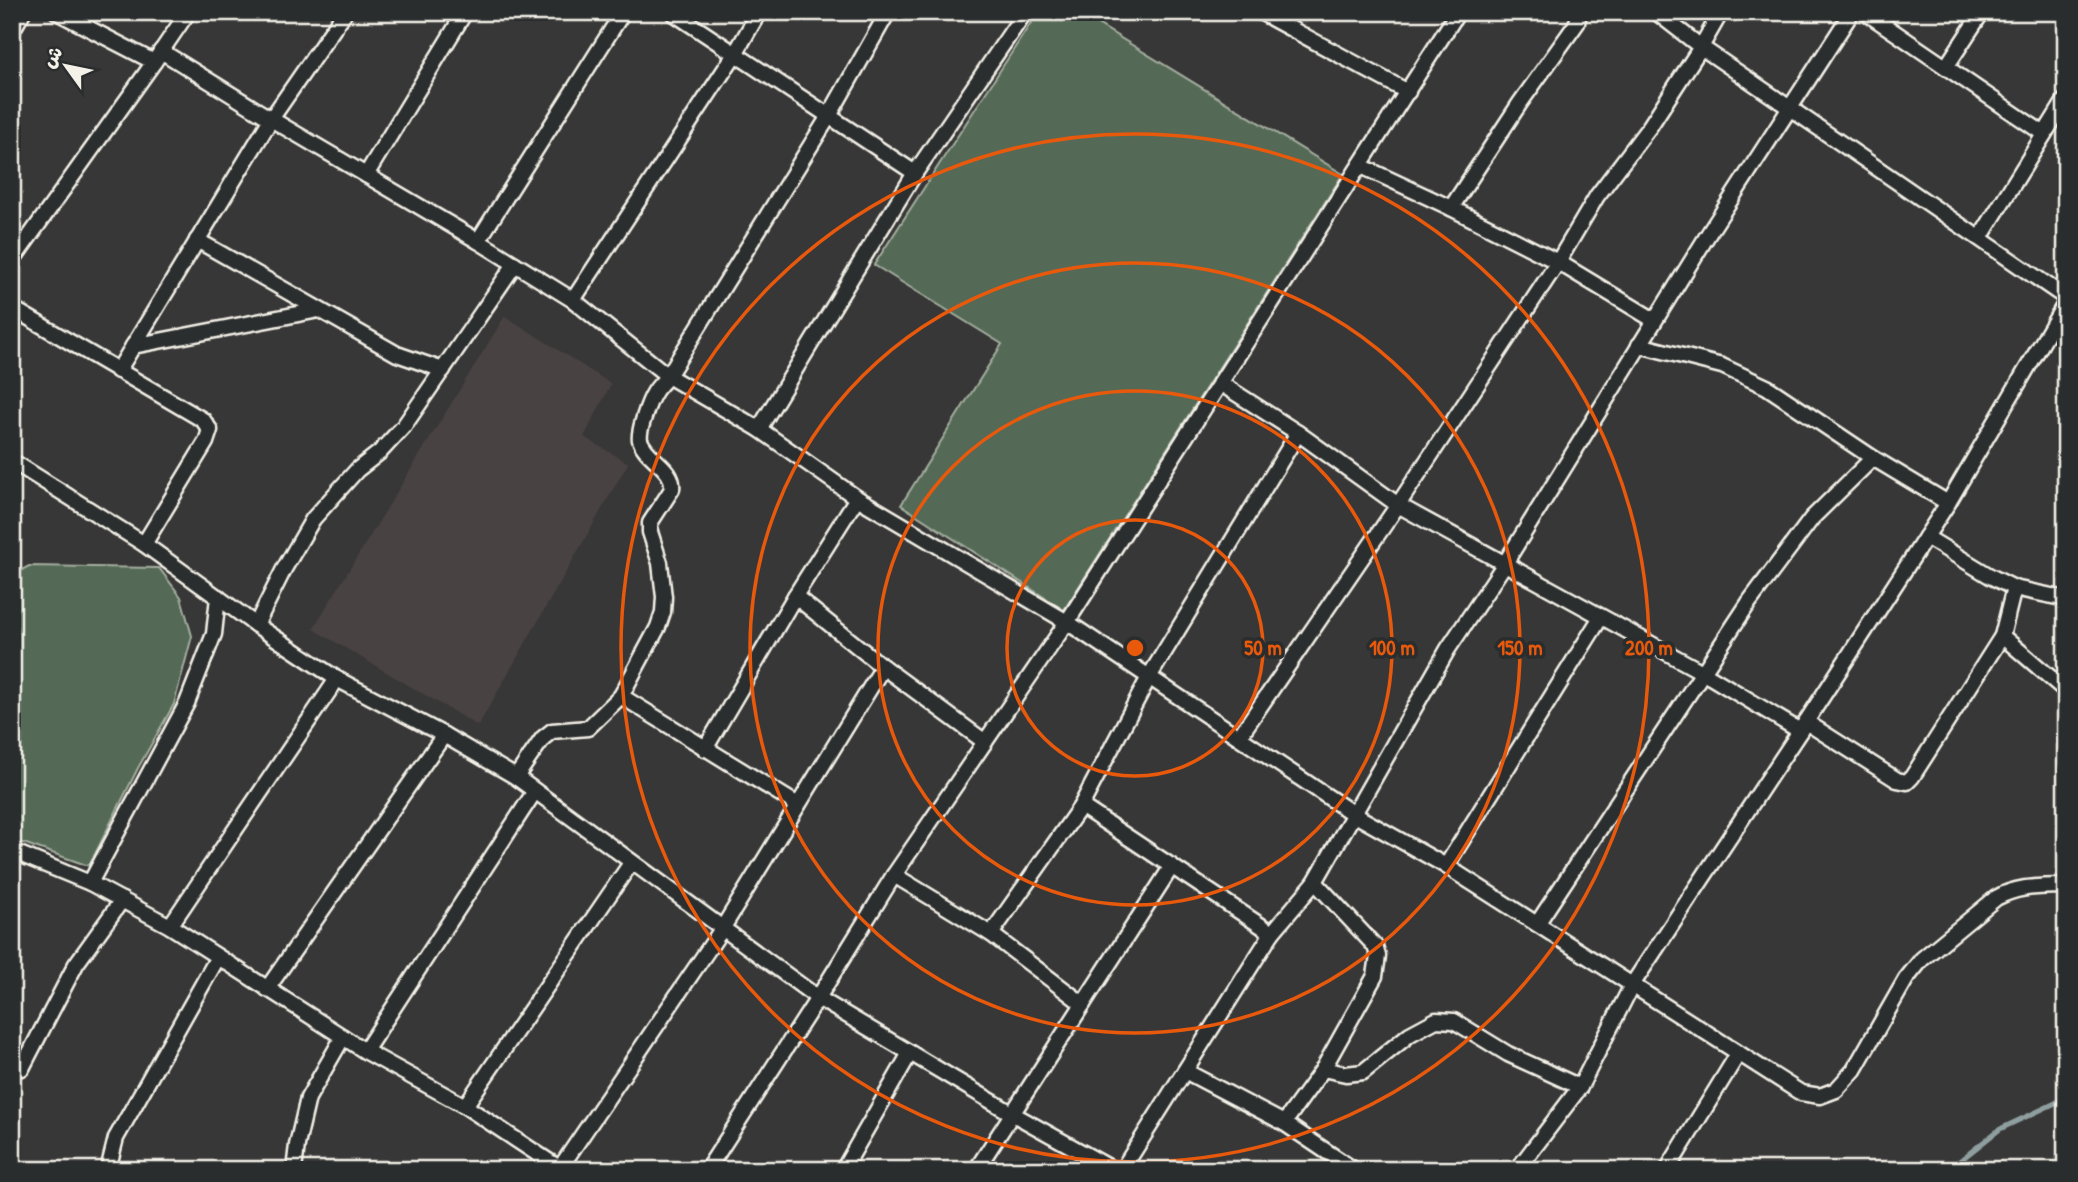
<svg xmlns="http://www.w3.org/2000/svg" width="2078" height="1182" viewBox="0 0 2078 1182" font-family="'Patrick Hand','Playpen Sans Arabic',sans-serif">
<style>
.built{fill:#494342}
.green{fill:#546a56;stroke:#a4ae9f;stroke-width:2}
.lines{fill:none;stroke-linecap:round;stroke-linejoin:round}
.stream{stroke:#8f9f9f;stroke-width:5}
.street-casing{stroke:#f4f1e8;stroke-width:19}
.street{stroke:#2a2d2e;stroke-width:14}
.ring{fill:none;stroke:#e8590c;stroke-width:3.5}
.centre{fill:#e8590c;stroke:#2a2d2e;stroke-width:3.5}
.ring-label{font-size:21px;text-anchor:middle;font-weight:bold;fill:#e8590c;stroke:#2a2d2e;stroke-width:7;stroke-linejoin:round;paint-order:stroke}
</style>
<rect width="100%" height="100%" fill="#383737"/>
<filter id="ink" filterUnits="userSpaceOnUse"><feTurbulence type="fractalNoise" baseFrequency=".0143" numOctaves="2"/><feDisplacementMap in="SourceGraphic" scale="14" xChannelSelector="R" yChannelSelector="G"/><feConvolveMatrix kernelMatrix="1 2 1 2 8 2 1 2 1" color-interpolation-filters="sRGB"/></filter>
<g filter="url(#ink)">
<path class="built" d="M 505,316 L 611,384 L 584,437 L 628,463 L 478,726 L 313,629 Z"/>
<g class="green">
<path d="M 1038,12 L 1078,12 L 1343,174 L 1064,610 L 901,505 L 1002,344 L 874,265 Z"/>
<path d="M 29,566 L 159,568 L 181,597 L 192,636 L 174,704 L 138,768 L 89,866 L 12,839 L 12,575 Z"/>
</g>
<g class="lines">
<path class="stream" d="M 1948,1170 L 2000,1129 L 2066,1098"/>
<g class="street-casing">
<g id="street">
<path d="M 57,12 L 154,62"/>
<path d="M 672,12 L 915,173"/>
<path d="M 1260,12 L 1408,92"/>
<path d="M 1721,12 L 1701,47 L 2066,298"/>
<path d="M 1865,12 L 2044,134"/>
<path d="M 12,31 L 23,12"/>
<path d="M 161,51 L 271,119 L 478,241 L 573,300 L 668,376 L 759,429 L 857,498 L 1067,622 L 1355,815 L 1446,866 L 1801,1093 L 1820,1096 L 1836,1090 L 1854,1070 L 1906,979 L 1922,959 L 1996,898 C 2019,885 2041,887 2066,886"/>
<path d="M 1946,67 L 1982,12"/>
<path d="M 1361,166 L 1451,208 L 1558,262 L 1654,320"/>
<path d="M 366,175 L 465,12"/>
<path d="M 1451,208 L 1520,103 L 1577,23 L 1579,12"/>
<path d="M 1980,238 L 2066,99"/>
<path d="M 197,240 L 397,354 L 443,370"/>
<path d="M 478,241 L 623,12"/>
<path d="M 12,261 L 154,62 L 188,12"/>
<path d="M 573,300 L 735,54 L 759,12"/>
<path d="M 12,308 L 203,420 L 210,430 L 206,442 L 144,544"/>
<path d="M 1639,345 L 1722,366 L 1767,387 L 1873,458 L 1948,503"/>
<path d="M 133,346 L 319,310"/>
<path d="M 118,371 L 271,119 L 345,12"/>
<path d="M 1220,383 L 1298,433 L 1398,505 L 1704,673 L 1800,731"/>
<path d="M 759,429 L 915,173 L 1025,12"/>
<path d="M 12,461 L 144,544 L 256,625 L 337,679 L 444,735 L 516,777 L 818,998 L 1013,1114 L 1114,1170"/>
<path d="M 1926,537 L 1990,576 L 2014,588 L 2066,599"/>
<path d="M 795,596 L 883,667 L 985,742"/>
<path d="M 256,625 L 284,569 L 313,519 L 357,470 L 380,452 L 404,426 L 515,264"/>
<path d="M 2002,636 L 2066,691"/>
<path d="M 621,696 L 798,805"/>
<path d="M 1806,722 L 1897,780 L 1907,782 L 1912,777 L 2002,636 L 2014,588"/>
<path d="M 1239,737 L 1398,505 L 1558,262 L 1597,196 L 1650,126 L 1701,47 L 1656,12"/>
<path d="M 705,749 L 795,596 L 857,498"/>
<path d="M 516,777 L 543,738 L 552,731 L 588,728 L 621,696 L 658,627 L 663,612 L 664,597 L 660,563 L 650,532 L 650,523 L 672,489 C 675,468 646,459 640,440 C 638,431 649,401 654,393 C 657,387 664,381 668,376 L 829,116 L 888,12"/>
<path d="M 1081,806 L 1272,933"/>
<path d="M 12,851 L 90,883 L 170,926 L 365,1051 L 465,1106 L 562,1170"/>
<path d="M 1446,866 L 1601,617"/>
<path d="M 894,875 L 991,934 L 1083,1004"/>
<path d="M 90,883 L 187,703 L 214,634 L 218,597"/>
<path d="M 1537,924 L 1750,601 L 1812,518 L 1873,458"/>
<path d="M 170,926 L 337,679"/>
<path d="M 991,934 L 1081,806 L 1149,677 L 1298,433"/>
<path d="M 267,989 L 444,735"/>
<path d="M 365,1051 L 535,791"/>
<path d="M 22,1068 L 76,964 L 122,900"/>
<path d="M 1323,1069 L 1346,1074 L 1363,1072 L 1410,1034 L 1436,1020 L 1454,1021 L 1508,1054 L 1580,1087"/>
<path d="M 1185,1071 L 1284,1123 L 1354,1170"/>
<path d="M 465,1106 L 631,863"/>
<path d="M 1284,1123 L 1323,1069 L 1375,976 L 1378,956 L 1375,946 L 1315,882"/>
<path d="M 560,1168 L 722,929 L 883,667"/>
<path d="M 108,1170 L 116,1138 L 218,957"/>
<path d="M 294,1170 L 297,1145 L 308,1098 L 343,1037"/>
<path d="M 707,1170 L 818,998 L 894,875 L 1067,622 L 1458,12"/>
<path d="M 843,1170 L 910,1053"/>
<path d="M 976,1170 L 1172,866"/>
<path d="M 1122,1170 L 1272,933 L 1315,882 L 1448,649 L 1504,565 L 1709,233 L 1852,12"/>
<path d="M 1517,1170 L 1580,1087 L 1632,985 L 1800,731 L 1948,503 L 2066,302"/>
<path d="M 1667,1170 L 1738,1054"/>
</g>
</g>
<use href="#street" class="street"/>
</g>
</g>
<g class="ring">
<circle cx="1135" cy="648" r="128"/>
<circle cx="1135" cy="648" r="257"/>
<circle cx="1135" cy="648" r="385"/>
<circle cx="1135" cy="648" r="514"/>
</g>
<circle cx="1135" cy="648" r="10" class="centre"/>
<g class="ring-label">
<text x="1263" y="655">50 m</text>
<text x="1392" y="655">100 m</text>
<text x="1520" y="655">150 m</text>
<text x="1649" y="655">200 m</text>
</g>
<rect width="2078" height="1182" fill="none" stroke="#2a2d2e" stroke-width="42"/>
<rect x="21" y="21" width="2036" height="1140" fill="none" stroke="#f4f1e8" stroke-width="2.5" filter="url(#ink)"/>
<g transform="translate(66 66) rotate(303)" stroke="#2a2d2e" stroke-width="5" paint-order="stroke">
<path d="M0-5L12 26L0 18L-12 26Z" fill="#f4f1e8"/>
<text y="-10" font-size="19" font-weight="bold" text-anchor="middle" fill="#f4f1e8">ش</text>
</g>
</svg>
